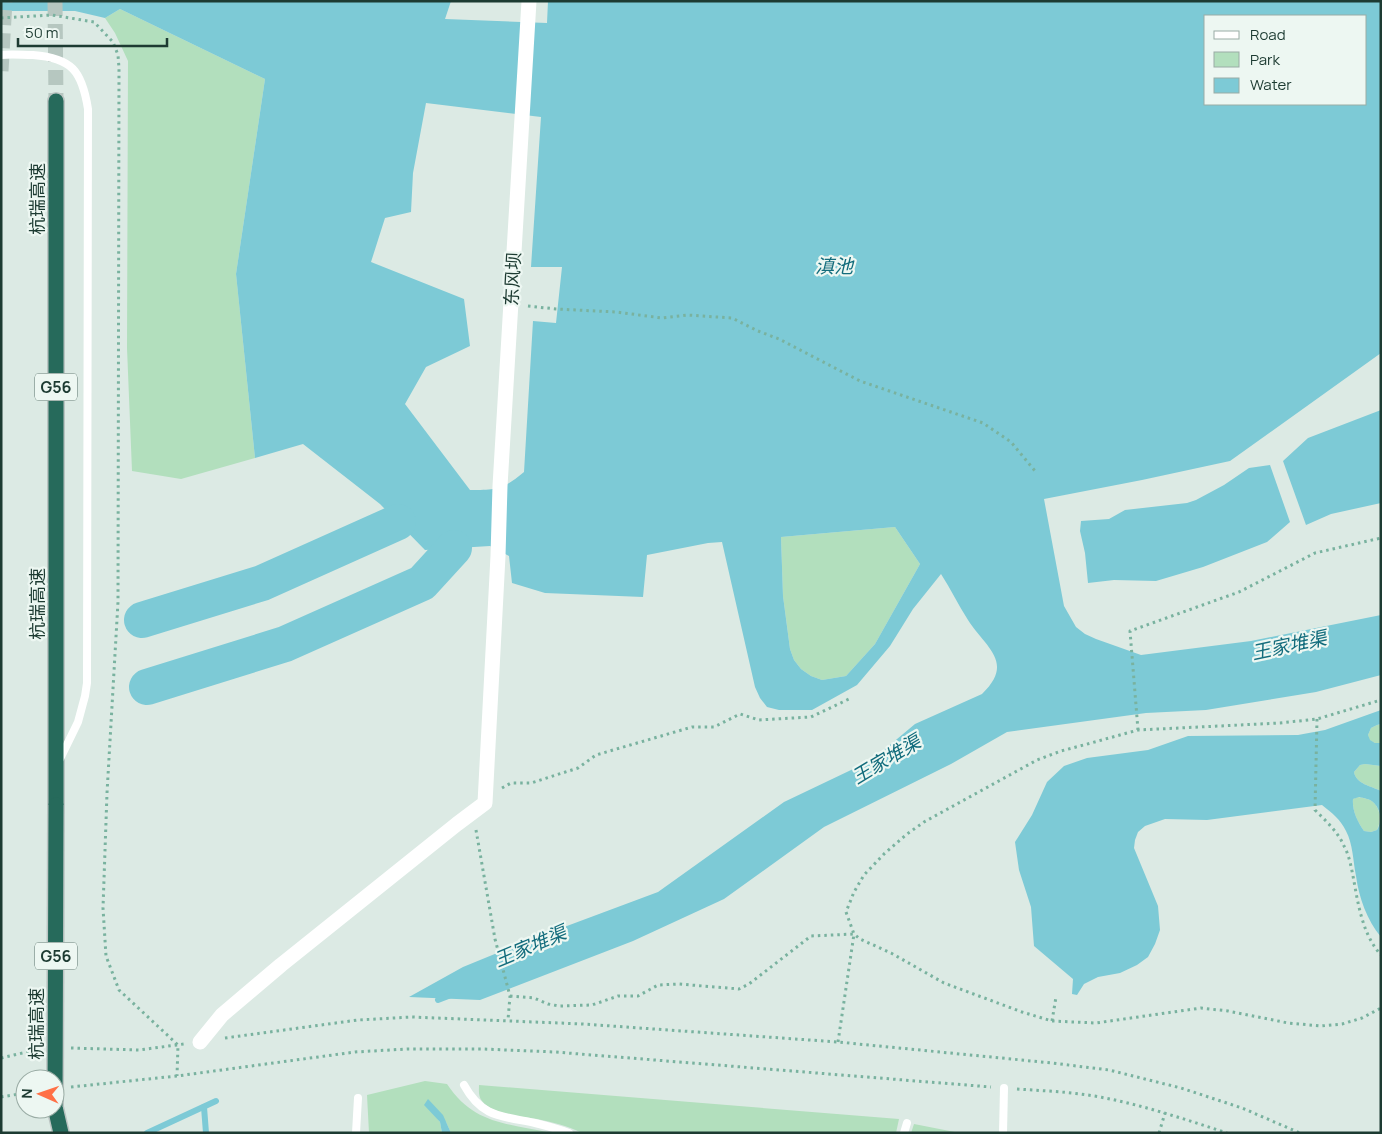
<svg xmlns="http://www.w3.org/2000/svg" width="1382" height="1134" viewBox="0 0 1382 1134" font-family="Manrope,'Noto Sans SC',sans-serif">
<style>
.green{fill:#b2dfbd}
.water{fill:#7dcad6;fill-rule:evenodd}
.lines{fill:none;stroke-linecap:round;stroke-linejoin:round}
.stream{stroke:#7dcad6;stroke-width:6}
.river{stroke:#7dcad6;stroke-width:36}
.highway-tunnel{stroke:#b6c7c0;stroke-width:15;stroke-dasharray:15 8;stroke-linecap:butt}
.highway-casing{stroke:#bbc4c2;stroke-width:18}
.path{stroke:#79b29f;stroke-width:3;stroke-dasharray:2.5 4;stroke-linecap:butt}
.lane{stroke:#fff;stroke-width:8}
.street{stroke:#fff;stroke-width:15}
.highway{stroke:#266a5b;stroke-width:15}
.highway-bridge-casing{stroke:#bbc4c2;stroke-width:18;stroke-linecap:butt}
.highway-bridge{stroke:#266a5b;stroke-width:15}
.labels{text-anchor:middle;stroke-width:4.5;stroke-linejoin:round;paint-order:stroke}
.shield{fill:#edf7f2;stroke:#5b736c;stroke-width:1}
.shield-label{font-size:16px;font-weight:bold;fill:#1d3b32}
.street-label{font-size:18px;fill:#1d3b32;stroke:#edf7f2}
.water-label{font-size:19px;font-style:italic;fill:#126c7c;stroke:#edf7f2}
</style>
<rect width="100%" height="100%" fill="#dceae4"/>
<g class="green">
<path d="M 120,9 L 265,79 L 236,274 L 255,458 L 181,479 L 132,471 L 127,348 L 128,61 L 115,33 L 105,18 Z"/>
<path d="M 895,527 L 920,564 L 875,644 L 846,676 L 822,680 L 811,676 L 801,669 L 794,660 L 790,649 L 783,596 L 781,537 Z"/>
<path d="M 1381,724 L 1381,743 L 1375,743 L 1369,740 L 1368,735 L 1371,728 L 1377,725 Z"/>
<path d="M 1365,764 L 1381,766 L 1381,791 C 1371,786 1356,784 1354,772 L 1360,765 Z"/>
<path d="M 1358,797 C 1363,798 1371,799 1374,803 C 1381,810 1381,822 1377,830 L 1371,832 L 1364,831 C 1357,821 1352,810 1353,799 Z"/>
<path d="M 425,1081 L 447,1084 C 474,1125 508,1123 551,1133 L 451,1133 L 446,1122 L 436,1117 L 440,1122 L 442,1133 L 369,1133 L 367,1095 Z"/>
<path d="M 479,1085 L 899,1119 L 896,1133 L 582,1133 C 568,1126 552,1122 537,1119 C 520,1116 493,1115 482,1101 C 478,1096 479,1090 479,1085 Z"/>
<path d="M 914,1124 L 960,1133 L 911,1133 Z"/>
</g>
<g class="water">
<path d="M 1,1 L 451,1 L 445,19 L 547,23 L 548,1 L 1381,1 L 1381,353 L 1230,461 L 1142,480 L 1044,499 L 1064,606 L 1076,627 L 1085,634 L 1096,639 L 1141,655 L 1251,641 L 1381,615 L 1381,675 L 1316,692 L 1206,710 L 1146,713 L 1007,732 L 951,764 L 824,827 L 724,899 L 633,941 L 480,1000 L 409,997 L 463,967 L 524,942 L 658,892 L 784,802 L 872,760 L 915,724 L 982,694 C 1015,662 986,648 968,620 C 958,605 951,589 941,574 L 913,609 L 890,646 L 857,685 L 812,710 L 779,710 L 767,707 L 760,698 L 755,687 L 722,542 L 708,543 L 647,555 L 643,597 L 545,593 L 512,583 L 509,556 L 490,546 L 425,550 L 380,504 L 303,444 L 255,458 L 236,274 L 265,79 L 120,9 L 105,18 L 75,11 L 1,11 ZM 1206,16 L 1366,16 L 1366,104 L 1206,104 ZM 426,103 L 541,117 L 531,267 L 562,267 L 556,323 L 533,321 L 524,472 C 502,490 498,490 470,490 L 405,404 L 426,367 L 470,346 L 464,299 L 371,262 L 385,218 L 411,212 L 413,173 ZM 895,527 L 920,564 L 875,644 L 846,676 L 822,680 L 811,676 L 801,669 L 794,660 L 790,649 L 783,596 L 781,537 Z"/>
<path d="M 1381,410 L 1381,503 L 1331,514 L 1306,525 L 1283,461 L 1308,438 Z"/>
<path d="M 1270,465 L 1290,522 L 1267,542 L 1203,567 L 1156,581 L 1114,580 L 1088,583 L 1085,553 L 1080,531 L 1081,521 L 1109,519 L 1125,510 L 1187,503 L 1196,500 L 1224,485 L 1249,468 Z"/>
<path d="M 1381,710 L 1381,724 L 1377,725 L 1371,728 L 1368,735 L 1370,740 L 1375,743 L 1381,743 L 1381,766 L 1365,764 L 1360,765 L 1354,772 C 1356,784 1371,786 1381,791 L 1381,937 C 1367,920 1359,898 1356,876 C 1353,861 1353,844 1346,831 C 1340,819 1332,813 1322,805 L 1207,820 L 1165,819 L 1145,826 L 1138,832 L 1135,840 L 1134,848 L 1158,906 L 1160,930 L 1155,944 L 1148,957 L 1137,965 L 1120,973 L 1098,977 L 1084,984 L 1077,995 L 1072,994 L 1073,979 L 1034,946 L 1031,907 L 1019,870 L 1015,842 L 1032,815 L 1047,782 L 1064,766 L 1087,758 L 1148,750 L 1188,736 L 1298,735 L 1325,730 ZM 1359,797 C 1363,798 1371,799 1374,803 C 1381,810 1382,822 1377,830 L 1371,832 L 1364,831 C 1357,821 1352,810 1353,799 Z"/>
<path d="M 428,1099 L 443,1115 L 451,1133 L 442,1133 L 440,1122 L 424,1105 Z"/>
</g>
<g class="lines">
<g class="stream">
<path d="M 438,1000 L 451,995"/>
<path d="M 204,1107 L 206,1133"/>
<path d="M 147,1133 L 216,1101"/>
</g>
<g class="river">
<path d="M 142,620 L 262,583 L 398,522"/>
<path d="M 147,687 L 285,644 L 422,583 L 454,548"/>
</g>
<g class="highway-tunnel">
<path d="M 55,1 L 56,101"/>
<path d="M 1,71 L 5,1"/>
</g>
<g class="highway-casing">
<g id="highway">
<path d="M 56,101 L 56,805"/>
<path d="M 55,1107 L 61,1133"/>
</g>
</g>
<g class="path">
<path d="M 1,18 L 52,15 L 94,22 L 113,42 L 118,55 L 119,68 L 118,602 L 107,793 L 103,908 L 106,956 L 119,990 L 178,1045 L 177,1076"/>
<path d="M 528,306 L 556,309 L 616,312 L 662,318 L 687,315 L 732,318 L 758,331 L 779,339 L 860,381 L 983,423 L 1011,442 L 1035,471"/>
<path d="M 1317,719 L 1315,810 C 1326,821 1338,832 1344,846 C 1349,855 1351,866 1353,876 C 1358,903 1362,934 1381,955"/>
<path d="M 1138,730 L 1130,631 L 1239,592 L 1315,553 L 1381,538"/>
<path d="M 502,788 L 511,783 L 531,783 L 578,768 L 596,755 L 692,727 L 714,727 L 740,714 L 759,720 L 811,717 L 849,699"/>
<path d="M 476,830 L 495,939 L 510,996 L 508,1020"/>
<path d="M 510,996 L 534,998 L 548,1004 L 559,1006 L 592,1005 L 618,996 L 638,996 L 658,985 L 679,984 L 739,989 L 749,984 L 811,936 L 854,934 L 860,939 L 891,953 L 944,983 L 1022,1012 L 1052,1021 L 1096,1023 L 1201,1008 L 1228,1011 L 1288,1023 L 1321,1026 L 1342,1024 L 1362,1018 L 1381,1008"/>
<path d="M 1052,1021 L 1056,997"/>
<path d="M 225,1038 L 358,1020 L 412,1017 L 583,1024 L 838,1042 L 1052,1063 L 1109,1070 L 1181,1088 L 1242,1108 L 1300,1133"/>
<path d="M 838,1042 L 854,934 L 846,912 L 854,892 L 864,875 L 884,854 L 907,834 L 924,822 L 1037,760 L 1061,751 L 1091,743 L 1138,730 L 1280,723 L 1317,719 L 1381,700"/>
<path d="M 71,1048 L 139,1050 L 184,1044"/>
<path d="M 1,1058 L 40,1049"/>
<path d="M 71,1087 L 177,1076 L 355,1052 L 407,1049 L 483,1049 L 555,1052 L 991,1087"/>
<path d="M 1017,1089 C 1046,1091 1076,1092 1105,1098 C 1146,1106 1187,1120 1227,1133"/>
<path d="M 1,1097 L 25,1093"/>
<path d="M 1159,1133 L 1165,1113"/>
</g>
<g class="lane">
<path d="M 1,55 C 12,54 22,55 33,55 C 72,58 82,71 88,109 L 87,683 L 85,696 L 78,722 L 60,759"/>
<path d="M 464,1085 C 482,1118 502,1116 535,1123 C 547,1126 558,1129 569,1133"/>
<path d="M 356,1133 L 358,1098"/>
<path d="M 904,1133 L 907,1123"/>
<path d="M 1003,1133 L 1004,1088"/>
</g>
<path class="street" d="M 200,1042 L 222,1015 L 281,965 L 457,824 L 485,803 L 498,556 L 500,486 L 529,1"/>
<use href="#highway" class="highway"/>
<g class="highway-bridge-casing">
<path id="highway-bridge" d="M 55,1107 L 56,805"/>
</g>
<use href="#highway-bridge" class="highway-bridge"/>
</g>
<g class="labels">
<g class="shield">
<rect x="35" y="373.5" width="42" height="27" rx="4"/>
<rect x="35" y="942.5" width="42" height="27" rx="4"/>
</g>
<g class="shield-label">
<text x="56" y="393">G56</text>
<text x="56" y="962">G56</text>
</g>
<g class="street-label">
<text transform="translate(38 199) rotate(-90)" y="6">杭瑞高速</text>
<text transform="translate(513 279) rotate(-87)" y="6">东风坝</text>
<text transform="translate(38 604) rotate(-90)" y="6">杭瑞高速</text>
<text transform="translate(37 1024) rotate(-90)" y="6">杭瑞高速</text>
</g>
<g class="water-label">
<text x="834" y="273">滇池</text>
<text transform="translate(1289 645) rotate(-12)" y="7">王家堆渠</text>
<text transform="translate(886 759) rotate(-31)" y="7">王家堆渠</text>
<text transform="translate(530 946) rotate(-23)" y="7">王家堆渠</text>
</g>
</g>
<rect width="1382" height="1134" fill="none" stroke="#1d3b32" stroke-width="5"/>
<rect x="1204" y="15" width="162" height="90" fill="#edf7f2" stroke="#9aaca5"/>
<rect x="1214" y="31" width="25" height="8" fill="#ffffff" stroke="#9aaca5"/>
<text x="1250" y="40" font-size="15" fill="#1d3b32">Road</text>
<rect x="1214" y="52" width="25" height="15" fill="#b2dfbd" stroke="#9aaca5"/>
<text x="1250" y="65" font-size="15" fill="#1d3b32">Park</text>
<rect x="1214" y="78" width="25" height="15" fill="#7dcad6" stroke="#9aaca5"/>
<text x="1250" y="90" font-size="15" fill="#1d3b32">Water</text>
<g transform="translate(40 1094) rotate(272)"><circle r="24" fill="#edf7f2" stroke="#9aaca5"/>
<path d="M0-4L9 19L0 12L-9 19Z" fill="#ff7046"/>
<text y="-8" font-size="14" font-weight="bold" text-anchor="middle" fill="#1d3b32">N</text>
</g>
<path d="M18 38v8h149v-8" fill="none" stroke="#1d3b32" stroke-width="2.5"/>
<text x="25" y="38" font-size="15" fill="#1d3b32" stroke="#edf7f2" stroke-width="4" paint-order="stroke">50 m</text>
</svg>
